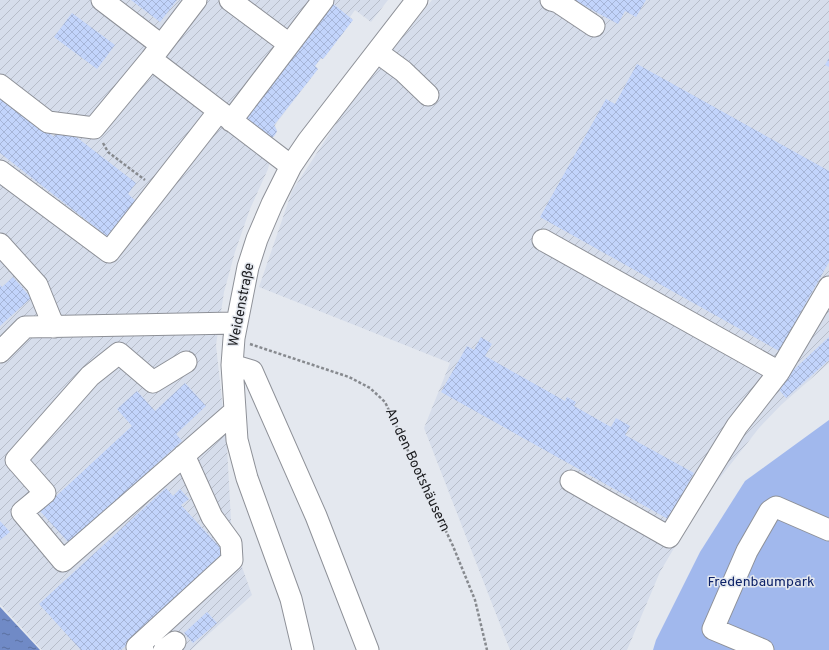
<svg xmlns="http://www.w3.org/2000/svg" width="829" height="650" font-family="Overpass,sans-serif">
	<style>
		.industrial { fill: url(#industrial-furrows) }
		.green { fill: #a1b8ed }
		.water { fill: url(#water-ripples) }
		.building { fill: url(#building-cross-hatch) }
		.lines { fill: none; stroke-linecap: round; stroke-linejoin: round }
		.minor-casing { stroke: #8e9198; stroke-width: 23 }
		.path { stroke: #878a8f; stroke-width: 2.5; stroke-dasharray: 3 2; stroke-linecap: butt }
		.minor { stroke: #fff; stroke-width: 21 }
		.labels { text-anchor: middle; dominant-baseline: central; stroke-width: 3; stroke-linejoin: round; paint-order: stroke }
		.street-label { font-size: 14px; fill: #1a1b1e; stroke: #e4e8ef }
		.park-label { font-size: 14px; fill: #0d2268; stroke: #e4e8ef }
	</style>
	<defs>
		<pattern id="industrial-furrows" width="10" height="10" patternUnits="userSpaceOnUse"><rect width="10" height="10" fill="#d6ddeb"/><path d="M-1 1l2-2M0 10L10 0M9 11l2-2" fill="none" stroke="#b7bdc9"/></pattern>
		<pattern id="water-ripples" width="26" height="14" patternUnits="userSpaceOnUse"><rect width="26" height="14" fill="#708ac6"/><path d="M2 4q2-2 4 0t4 0M15 11q2-2 4 0t4 0" fill="none" stroke="#5b70a0"/></pattern>
		<pattern id="building-cross-hatch" width="8" height="8" patternUnits="userSpaceOnUse"><rect width="8" height="8" fill="#c2d4fb"/><path d="M0 0l8 8M0 8l8-8" fill="none" stroke="#a6b5d7"/></pattern>
	</defs>
	<rect width="100%" height="100%" fill="#e4e8ef"/>
	<path class="industrial" d="M0 0H388L371 22 355 10 350 17 353 20 323 59 321 58 315 66 318 69 275 125 277 131 273 137 269 138V165L268 169 250 209 235 252 224 292 216 345 227 447 232 539 252 595 191 650H42L0 604Z
		M432 0H829V363L781 405 759 428 701 502 660 572 627 650H510L424 428 450 363 259 287 292 191 347 107Z"/>
	<path class="green" d="M829 420V650H653L656 640 700 552 745 481Z"/>
	<path class="water" d="M0 607 40 650H0Z"/>
	<path class="building" d="M131 0H177L160 22Z
		M574 0H646L636 17 625 11 618 24Z
		M331 2 353 20 323 59 321 58 315 66 318 69 274 125 277 131 275 135 273 137 269 138 238 121Z
		M72 13 115 45 97 69 54 37Z
		M829 58V67L825 65Z
		M637 64 829 171V262L779 351 540 217 606 99 615 104Z
		M0 96 54 137 62 126 136 183 128 194 136 201 108 237 0 153Z
		M13 277 31 298 0 326V285L2 287Z
		M481 337 492 344 485 356 565 401 567 397 576 402 574 406 611 427 616 418 630 426 625 435 694 473 668 519 441 392 467 346 474 350Z
		M829 337V360L786 398 776 386Z
		M185 383 206 406 176 434 182 441 69 543 40 511 132 426 117 409 137 391 155 411Z
		M166 488 173 496 180 489 189 499 181 505 226 554 121 650H81L39 604Z
		M0 521 10 532 0 540Z
		M207 612 217 623 193 643 184 633Z"/>
	<g class="lines">
		<defs>
			<path id="minor" d="M102 0 161 45
				M230 0 289 44
				M551 0 558 2 594 26
				M377 52 403 71 428 95
				M151 59 196 0
				M0 85 48 122 94 128 151 59 291 166
				M231 121 323 0
				M0 171 109 252 219 111
				M543 240 779 372 829 287
				M0 244 37 285 54 327
				M0 352 25 327 236 323
				M186 362 153 382 119 353 90 376 16 460 45 493 22 512 63 561 235 411
				M232 365 252 371 316 516 368 650
				M571 481 669 537 737 426 779 372
				M143 650 137 647 232 560 231 543 212 517 184 455
				M164 650 175 642
				M303 650 291 599 247 478 237 440 232 365 234 338 248 267 257 239 272 204 291 166 308 141 417 0
				M763 650 713 629 747 551 770 511 776 507 829 530"/>
		</defs>
		<use href="#minor" class="minor-casing"/>
		<path class="path" d="M103 143 108 152 145 180
			M250 344 349 377 370 388 385 402 453 546 475 600 487 650"/>
		<use href="#minor" class="minor"/>
	</g>
	<g class="labels">
		<g class="street-label">
			<text transform="translate(242 305) rotate(-79)">Weidenstraße</text>
			<text transform="translate(417 470) rotate(65)">An den Bootshäusern</text>
		</g>
		<g class="park-label">
			<text x="761" y="582">Fredenbaumpark</text>
		</g>
	</g>
</svg>
